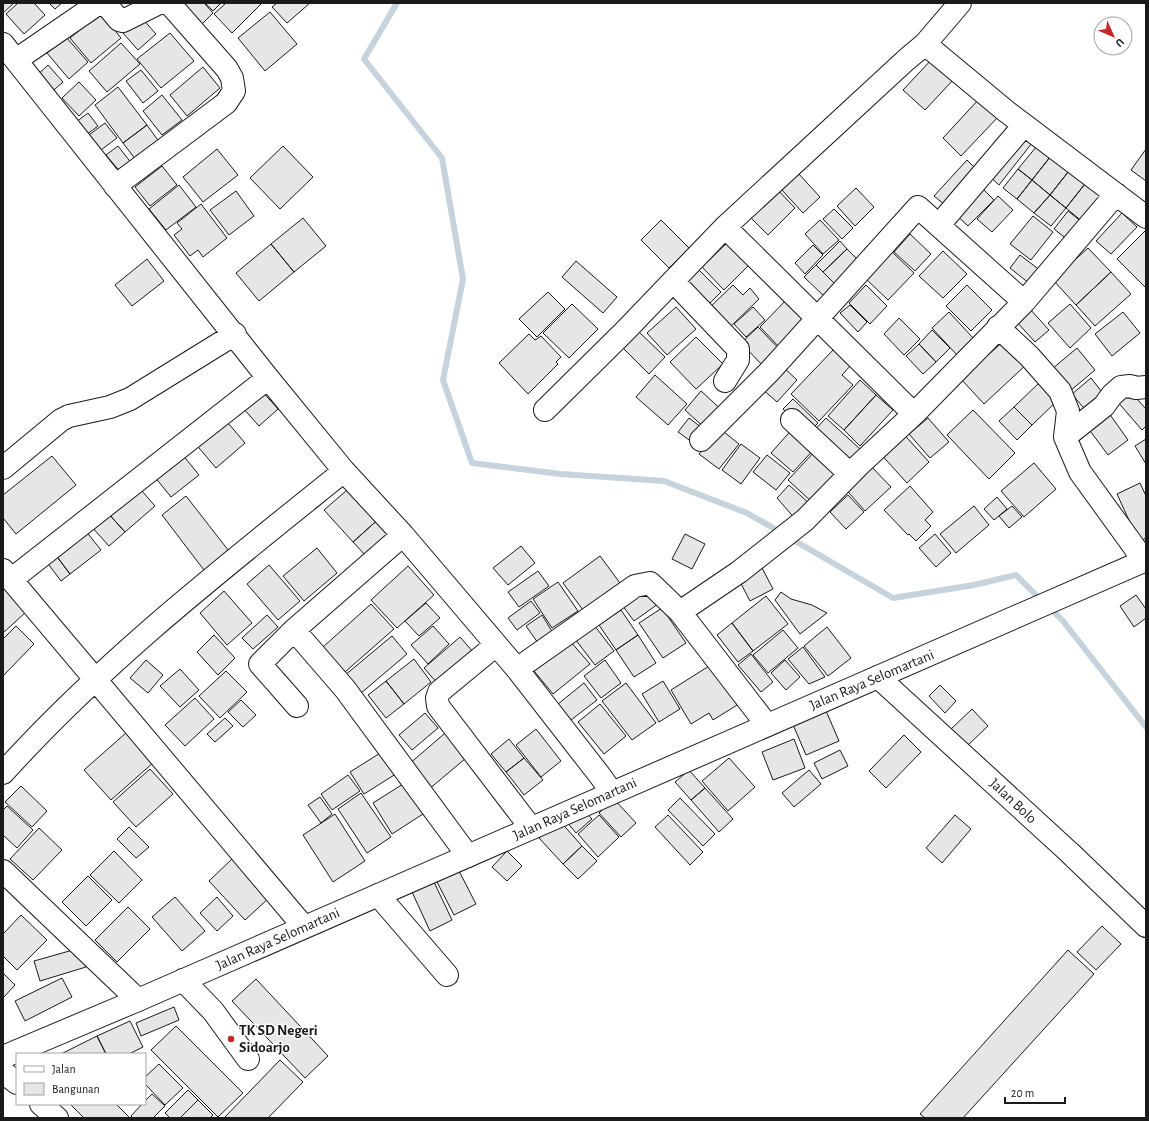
<svg xmlns="http://www.w3.org/2000/svg" width="1149" height="1121" font-family="'Alegreya Sans',sans-serif">
	<style>
		.lines { fill: none; stroke-linecap: round; stroke-linejoin: round }
		.stream { stroke: #c6d2dc; stroke-width: 6 }
		.building { fill: #e6e6e6; stroke: #1a1a1a }
		.minor-casing { stroke: #1a1a1a; stroke-width: 24 }
		.major-casing { stroke: #1a1a1a; stroke-width: 24 }
		.minor { stroke: #fff; stroke-width: 22 }
		.major { stroke: #fff; stroke-width: 22 }
		.poi-dot { fill: #c62828; stroke: #fff; stroke-width: 1.5 }
		.labels { text-anchor: middle; dominant-baseline: central; stroke-width: 3; stroke-linejoin: round; paint-order: stroke }
		.street-label { font-size: 15px; fill: #1a1a1a; stroke: #fff }
		.poi-label { font-size: 15px; font-weight: bold; fill: #1a1a1a; stroke: #fff; text-anchor: start }
	</style>
	<rect width="100%" height="100%" fill="#fff"/>
	<g class="lines">
		<path class="stream" d="M397 3 364 59 442 158 463 279 443 380 472 463 561 474 664 481 747 513 782 533
			M790 538 893 598 974 585 1016 575 1042 601
			M1049 607 1063 621 1146 727"/>
	</g>
	<path class="building" d="M3 3H14L3 13Z
		M18 3H34L45 15 24 34 6 14Z
		M49 3H62L55 9Z
		M181 3H204L213 13 201 25Z
		M205 3H221L213 11Z
		M226 3H262L232 33 214 14Z
		M277 3H310L287 23 272 7Z
		M270 12 297 44 265 71 238 38Z
		M101 13 121 38 91 63 70 38Z
		M140 16 156 34 138 50 122 32Z
		M170 33 194 61 161 88 137 59Z
		M66 37 88 62 69 79 47 53Z
		M121 43 140 64 107 92 89 71Z
		M932 59 954 79 925 110 903 90Z
		M48 65 63 82 47 96 32 80Z
		M203 67 220 88 187 116 170 95Z
		M141 70 158 91 143 103 126 81Z
		M79 82 96 100 79 116 62 98Z
		M118 87 147 125 123 143 95 105Z
		M162 95 182 120 162 135 143 111Z
		M979 99 998 117 961 156 943 138Z
		M88 113 98 126 86 135 76 122Z
		M105 123 117 138 101 150 89 135Z
		M147 125 160 143 136 160 123 143Z
		M1021 133 1032 143 999 185 987 174Z
		M1041 141 1054 152 1032 180 1018 169Z
		M118 146 132 164 121 173 106 155Z
		M283 146 313 177 280 209 250 178Z
		M217 149 238 175 203 202 183 177Z
		M1146 149V181L1131 170Z
		M1054 152 1072 167 1050 195 1032 180Z
		M967 160 981 174 945 205 934 196Z
		M162 166 177 185 150 206 135 187Z
		M1072 167 1088 180 1066 208 1050 195Z
		M1018 169 1032 180 1017 199 1003 188Z
		M798 173 820 197 803 213 781 189Z
		M1032 180 1050 195 1034 213 1017 199Z
		M1088 180 1107 194 1084 223 1066 208Z
		M179 185 196 207 166 230 149 209Z
		M774 186 795 208 768 235 746 213Z
		M980 186 994 200 968 226 954 213Z
		M856 188 874 207 855 226 837 206Z
		M236 191 254 216 229 235 210 210Z
		M1050 195 1066 208 1051 226 1034 213Z
		M998 196 1013 210 992 232 977 219Z
		M201 204 227 238 203 257 198 250 190 256 174 235 182 229 177 223Z
		M834 209 853 228 842 239 823 219Z
		M1068 211 1082 222 1068 240 1054 229Z
		M1122 213 1137 227 1111 254 1096 241Z
		M1033 216 1053 232 1031 260 1010 244Z
		M303 218 326 246 294 272 271 244Z
		M661 220 689 248 669 268 641 240Z
		M820 220 839 240 823 254 805 234Z
		M1146 230V288L1117 259Z
		M910 234 931 254 915 271 894 252Z
		M729 241 751 263 724 290 702 267Z
		M840 241 847 249 823 272 816 265Z
		M271 244 294 272 259 301 236 273Z
		M813 245 823 255 805 274 795 263Z
		M1088 248 1111 272 1076 305 1053 280Z
		M847 249 862 264 838 287 823 272Z
		M890 250 914 273 888 300 864 277Z
		M943 251 967 274 943 298 919 276Z
		M1020 255 1041 271 1030 284 1010 268Z
		M147 259 164 281 132 306 115 285Z
		M576 261 617 297 603 313 562 277Z
		M816 265 838 287 826 298 804 277Z
		M696 267 721 292 704 309 679 283Z
		M1111 272 1131 294 1095 326 1076 305Z
		M733 285 743 295 750 288 759 299 726 331 706 311Z
		M866 285 887 306 870 324 849 303Z
		M967 285 992 310 971 331 946 306Z
		M548 292 565 309 537 337 519 319Z
		M788 298 810 320 781 349 760 327Z
		M572 304 598 329 569 358 543 333Z
		M1070 304 1091 328 1070 348 1048 323Z
		M850 305 867 322 858 332 840 313Z
		M676 307 696 329 667 355 647 333Z
		M753 307 765 320 746 337 734 324Z
		M1029 308 1049 330 1035 342 1015 320Z
		M949 312 974 339 957 355 932 328Z
		M1123 312 1140 333 1112 356 1095 334Z
		M899 318 920 339 904 355 884 334Z
		M758 327 783 353 766 369 741 343Z
		M637 330 665 357 649 374 621 346Z
		M932 330 950 348 936 362 919 344Z
		M529 334 535 340 541 336 561 357 556 362 558 364 528 394 499 363Z
		M696 337 723 364 696 389 670 362Z
		M1006 339 1028 363 984 404 961 379Z
		M919 344 936 362 923 374 906 356Z
		M1077 348 1095 370 1070 391 1052 369Z
		M834 349 851 365 842 375 853 385 819 421 791 394Z
		M781 365 797 380 777 402 761 388Z
		M655 375 687 404 668 425 636 397Z
		M1091 378 1105 396 1087 412 1072 394Z
		M860 380 876 395 844 430 828 416Z
		M1041 381 1059 399 1032 425 1014 407Z
		M1128 389 1146 409V426L1142 430 1116 400Z
		M261 390 278 409 259 426 242 407Z
		M701 391 724 412 708 431 685 410Z
		M876 395 893 410 860 446 844 430Z
		M793 399 818 423 808 433 783 409Z
		M1014 407 1032 425 1017 440 999 421Z
		M1106 409 1128 440 1108 455 1085 424Z
		M973 410 1015 453 989 479 947 435Z
		M223 417 245 443 216 468 194 442Z
		M689 418 706 431 696 445 678 432Z
		M826 418 860 449 844 466 810 435Z
		M928 418 949 442 930 458 909 434Z
		M795 426 817 446 793 472 771 453Z
		M719 428 739 444 719 469 699 454Z
		M899 429 929 462 907 483 877 450Z
		M1146 439V464L1135 446Z
		M741 444 760 458 741 484 722 470Z
		M816 450 841 473 813 503 788 480Z
		M182 454 199 475 171 497 154 476Z
		M767 455 790 473 776 490 753 472Z
		M52 456 76 485 16 534 3 518V495Z
		M867 462 891 487 865 511 842 485Z
		M1034 463 1056 489 1024 517 1001 491Z
		M1140 483 1146 496V538L1139 542 1117 494Z
		M136 484 155 506 125 532 106 511Z
		M354 484 382 516 353 542 324 510Z
		M789 485 812 506 797 521 777 498Z
		M910 486 933 512 925 520 931 526 916 541 909 534 908 535 884 510Z
		M848 495 864 512 846 529 830 512Z
		M186 496 232 555 207 574 162 515Z
		M997 497 1007 509 994 520 984 509Z
		M974 506 989 525 956 553 940 534Z
		M1012 506 1022 517 1009 528 999 516Z
		M106 511 125 532 109 546 90 525Z
		M382 516 395 529 366 556 353 542Z
		M85 530 101 550 70 574 55 554Z
		M685 534 705 544 692 569 672 559Z
		M935 534 951 553 936 567 919 548Z
		M521 546 535 563 508 585 493 568Z
		M317 548 337 573 304 601 283 576Z
		M55 554 70 574 61 581 46 561Z
		M600 556 620 583 583 610 563 583Z
		M760 564 773 589 750 601 737 576Z
		M269 565 300 601 278 620 247 584Z
		M408 566 434 595 397 628 371 600Z
		M538 571 549 586 519 607 508 592Z
		M558 582 578 611 552 628 533 599Z
		M3 587 26 612 3 633Z
		M647 588 658 604 634 621 622 605Z
		M224 591 252 623 227 645 200 613Z
		M781 592 791 599 812 605 827 613 800 634 775 600Z
		M1136 595 1146 609V618L1134 627 1120 606Z
		M766 596 788 624 753 651 732 623Z
		M531 601 540 613 517 630 508 618Z
		M426 603 440 618 419 636 405 621Z
		M371 604 394 629 345 672 323 647Z
		M662 608 686 643 663 658 639 623Z
		M621 610 638 635 616 650 599 625Z
		M267 615 278 627 253 649 242 638Z
		M542 615 553 633 538 643 526 626Z
		M732 623 753 651 738 662 717 635Z
		M594 625 614 651 595 665 575 639Z
		M16 626 34 644 3 676V639Z
		M433 626 449 644 428 664 411 645Z
		M827 627 851 658 828 676 804 646Z
		M783 630 798 648 768 673 753 655Z
		M214 635 235 658 218 675 197 652Z
		M638 635 656 663 634 677 616 650Z
		M392 636 407 654 360 694 344 676Z
		M460 637 474 653 438 684 424 668Z
		M570 641 590 664 553 694 534 671Z
		M803 647 825 677 809 684 788 659Z
		M751 654 773 682 761 692 738 665Z
		M414 659 431 682 404 704 386 681Z
		M146 660 163 675 148 693 130 678Z
		M605 660 621 683 601 698 584 676Z
		M785 660 800 677 786 690 771 673Z
		M717 661 742 702 713 720 709 713 691 724 671 690Z
		M180 669 199 690 180 707 160 686Z
		M226 671 247 692 220 718 199 696Z
		M386 681 404 704 386 718 368 695Z
		M663 681 680 709 659 722 642 694Z
		M584 683 597 700 571 720 558 704Z
		M626 683 656 723 632 740 602 701Z
		M940 685 956 701 945 713 929 696Z
		M195 698 214 719 185 746 165 725Z
		M241 700 256 715 243 727 228 712Z
		M600 704 626 736 604 754 578 722Z
		M824 706 839 741 806 755 791 720Z
		M972 709 988 726 967 746 951 729Z
		M425 713 438 728 412 750 399 735Z
		M225 718 233 726 215 742 207 734Z
		M451 728 472 753 428 790 408 765Z
		M536 729 561 761 541 777 516 745Z
		M127 732 154 762 111 800 84 770Z
		M904 735 921 752 886 788 869 771Z
		M509 739 524 758 506 772 491 754Z
		M794 739 805 768 773 780 762 752Z
		M385 750 399 772 364 794 350 772Z
		M840 750 848 766 822 779 814 763Z
		M524 758 543 780 524 795 506 772Z
		M729 758 755 787 728 811 702 781Z
		M150 769 173 794 136 827 113 802Z
		M689 770 705 788 691 800 675 782Z
		M809 770 821 784 794 807 782 793Z
		M348 775 360 791 332 810 321 794Z
		M403 784 423 814 392 834 373 803Z
		M21 786 47 811 32 827 5 802Z
		M705 788 733 819 719 832 691 800Z
		M361 793 391 837 367 853 338 809Z
		M320 797 332 814 321 823 308 805Z
		M680 798 715 834 703 846 668 810Z
		M614 799 636 823 621 837 599 813Z
		M7 806 33 830 17 848 3 835V810Z
		M582 808 592 819 576 833 566 821Z
		M335 814 365 861 333 882 303 835Z
		M599 815 619 837 598 857 578 834Z
		M668 815 703 852 690 865 655 827Z
		M955 815 971 829 942 863 926 848Z
		M559 820 582 846 563 864 539 838Z
		M129 827 149 847 136 858 117 839Z
		M39 828 62 850 33 880 10 859Z
		M582 846 597 861 578 879 563 864Z
		M114 851 142 880 119 903 90 875Z
		M507 851 522 866 507 881 492 867Z
		M234 857 270 897 245 920 209 881Z
		M458 869 476 904 454 915 436 880Z
		M88 876 112 900 86 926 62 902Z
		M434 882 452 920 430 931 412 892Z
		M175 897 205 931 182 951 152 917Z
		M217 897 233 916 217 931 200 913Z
		M128 907 150 929 117 962 95 940Z
		M21 915 47 940 17 970 3 956V934Z
		M1102 926 1121 944 1096 970 1077 952Z
		M80 948 86 967 40 981 34 961Z
		M1068 950 1094 974 963 1118H925L920 1114Z
		M3 973 15 985 3 998Z
		M62 978 72 997 25 1021 15 1001Z
		M256 979 328 1056 305 1078 232 1001Z
		M174 1007 179 1020 141 1036 136 1023Z
		M130 1021 143 1047 129 1054H106L97 1036Z
		M176 1026 243 1093 218 1117 151 1050Z
		M97 1036 106 1054H61Z
		M280 1060 303 1082 268 1118H224Z
		M159 1064 183 1088 165 1105 145 1084V1077Z
		M188 1090 198 1100 180 1118H170L165 1113Z
		M152 1094 165 1106 153 1118H133L131 1116 142 1104H145V1101Z
		M198 1100 213 1115 210 1118H180Z
		M70 1104H116L130 1118H84Z"/>
	<g class="lines">
		<defs>
			<path id="minor" d="M105 3 119 20 123 21 159 3
				M960 3 925 44 1007 112 1146 217
				M3 44 268 378 344 471 403 535 517 669 601 777 612 793
				M16 60 99 3
				M115 186 226 103 234 91 232 78 227 69 169 3
				M939 225 1024 125
				M725 227 914 414
				M673 281 738 349V360L725 381
				M998 327 1029 356 1060 391 1068 411 1065 437 1080 472 1135 548 1142 561
				M545 410 625 331 725 227 906 60 925 44
				M792 420 850 474
				M1065 437 1104 406 1112 395 1121 387 1130 386 1136 388 1146 387
				M701 440 770 371 918 207 1024 302
				M3 468 61 420 69 416 110 407 130 399 235 334
				M3 570 304 927
				M12 579 268 378
				M680 612 767 725
				M294 630 345 689 468 856
				M496 645 439 692 437 698 438 706 531 828
				M517 669 635 586 650 583 680 612 739 572 805 520 859 465 914 414 1024 302 1116 194
				M878 677 1070 853 1146 926
				M297 706 260 664 294 630 403 535
				M3 773C105 660 226 566 344 471
				M3 871 138 1000
				M378 895 447 975
				M183 980 213 1011 248 1059
				M3 1072 17 1083
				M41 1104 57 1118"/>
			<path id="major" d="M3 1057 138 1000 1146 560"/>
		</defs>
		<use href="#minor" class="minor-casing"/>
		<use href="#major" class="major-casing"/>
		<use href="#minor" class="minor"/>
		<use href="#major" class="major"/>
	</g>
	<circle class="poi-dot" cx="231" cy="1039" r="4"/>
	<g class="labels">
		<g class="street-label">
			<text transform="translate(872 680) rotate(-23)">Jalan Raya Selomartani</text>
			<text transform="translate(1013 801) rotate(43)">Jalan Bolo</text>
			<text transform="translate(575 809) rotate(-24)">Jalan Raya Selomartani</text>
			<text transform="translate(278 939) rotate(-24)">Jalan Raya Selomartani</text>
		</g>
		<g class="poi-label">
			<text x="239" y="1030">TK SD Negeri<tspan x="239" dy="17">Sidoarjo</tspan></text>
		</g>
	</g>
	<rect width="1149" height="1121" fill="none" stroke="#1a1a1a" stroke-width="8"/>
	<rect x="16" y="1053" width="130" height="52" fill="#ffffff" stroke="#a3a3a3"/>
	<rect x="24" y="1066" width="20" height="6" fill="#ffffff" stroke="#a3a3a3"/>
	<text x="52" y="1073" font-size="12" fill="#1a1a1a">Jalan</text>
	<rect x="24" y="1083" width="20" height="12" fill="#e6e6e6" stroke="#a3a3a3"/>
	<text x="52" y="1093" font-size="12" fill="#1a1a1a">Bangunan</text>
	<g transform="translate(1113 36) rotate(135)"><circle r="19" fill="#ffffff" stroke="#a3a3a3"/>
	<path d="M0-3L7 15L0 10L-7 15Z" fill="#c62828"/>
	<text y="-6" font-size="11" font-weight="bold" text-anchor="middle" fill="#1a1a1a">U</text>
	</g>
	<path d="M1005 1097v6h60v-6" fill="none" stroke="#1a1a1a" stroke-width="2"/>
	<text x="1011" y="1097" font-size="12" fill="#1a1a1a" stroke="#ffffff" stroke-width="3" paint-order="stroke">20 m</text>
</svg>
